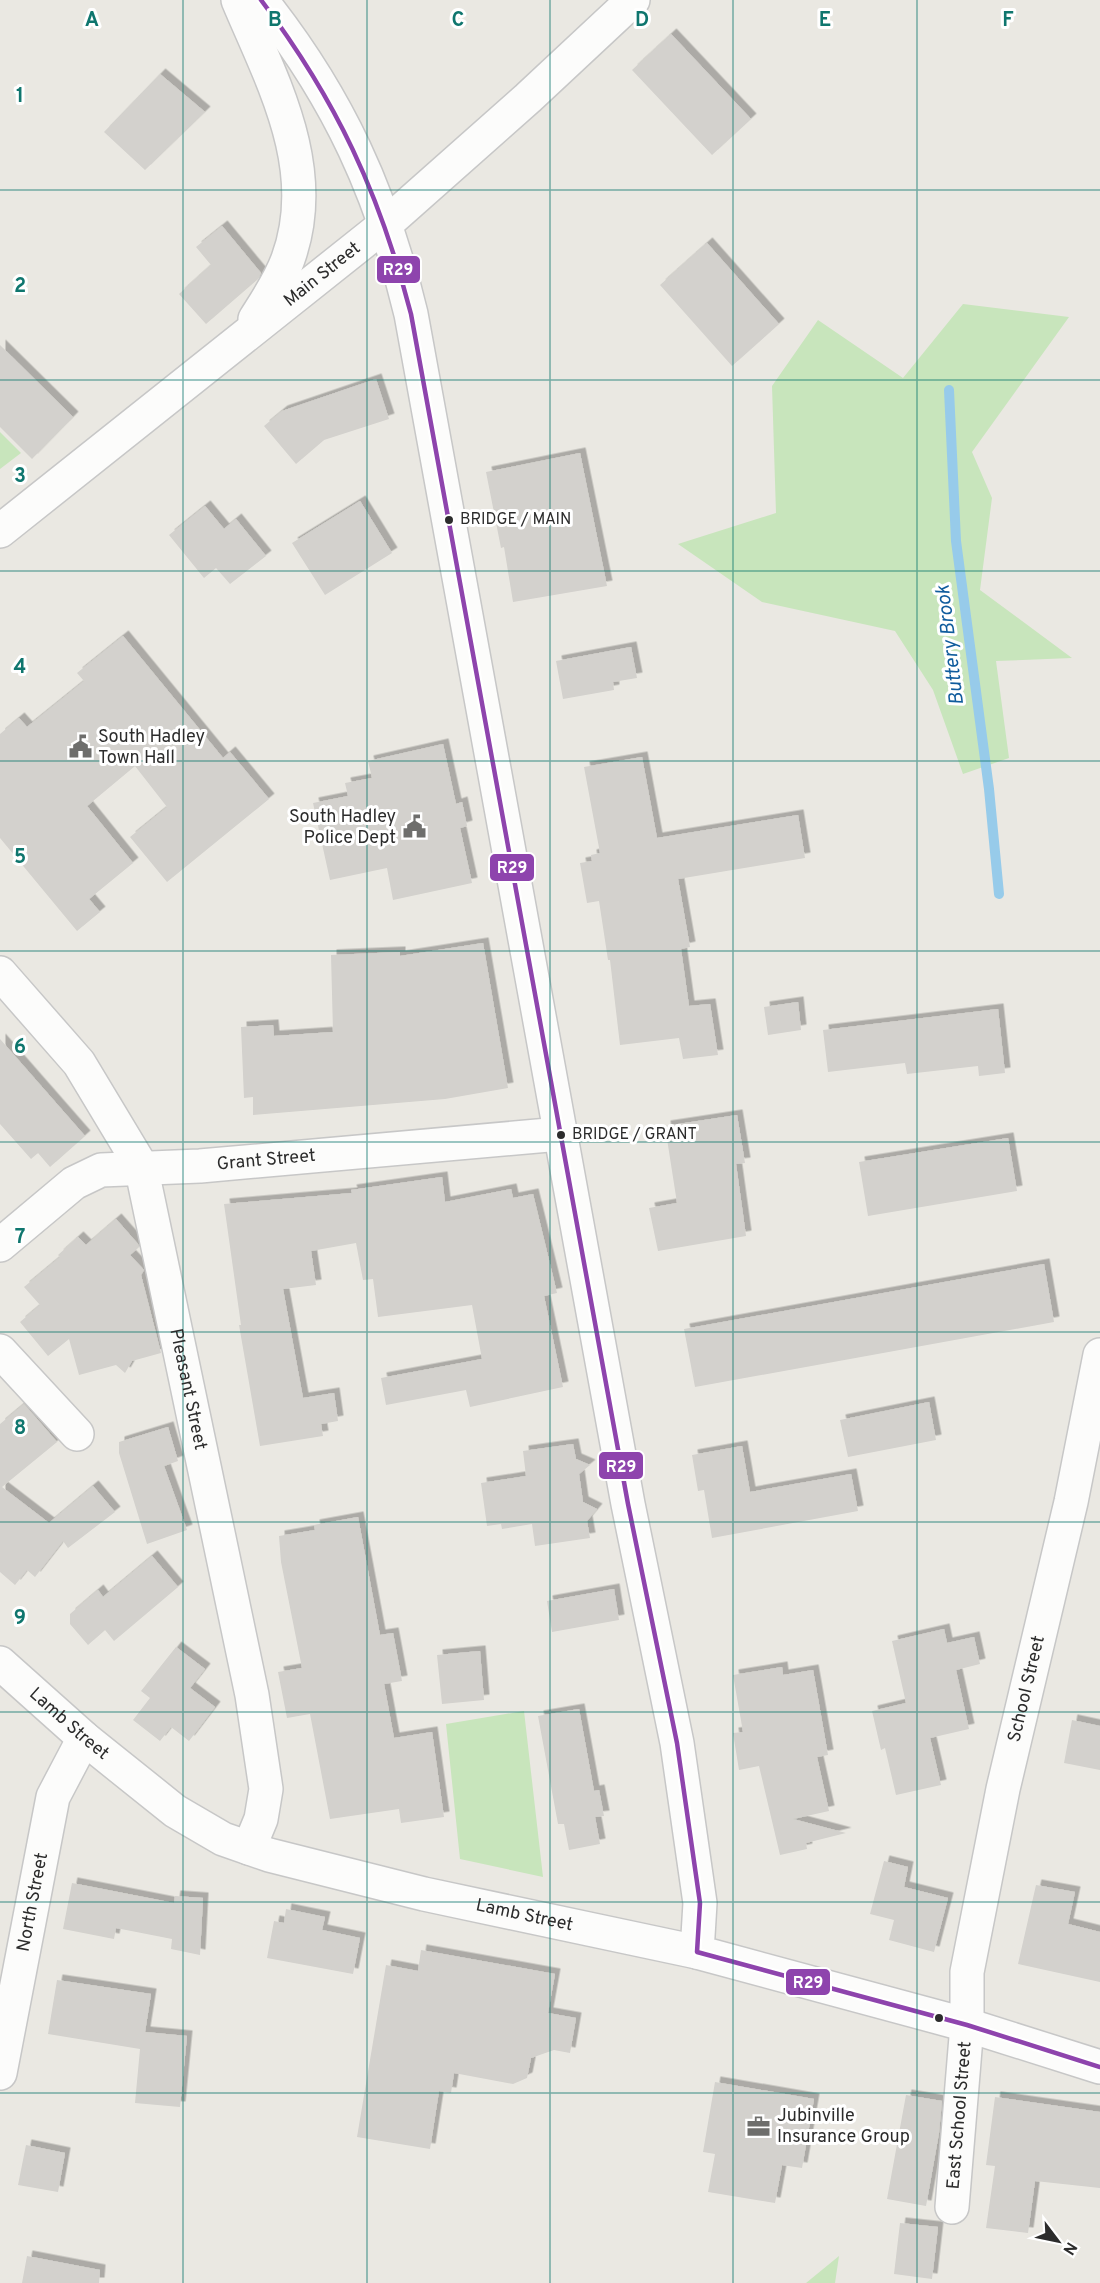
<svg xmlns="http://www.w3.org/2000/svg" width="1100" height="2283" font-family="Overpass,sans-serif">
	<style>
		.green { fill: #c8e5bc }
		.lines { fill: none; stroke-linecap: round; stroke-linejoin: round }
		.stream { stroke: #97cbea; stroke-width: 10 }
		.building { fill: #d3d1cd; filter: url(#shadow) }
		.minor-casing { stroke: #c7c7c7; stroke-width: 36 }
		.tertiary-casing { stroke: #c7c7c7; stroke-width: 36 }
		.secondary-casing { stroke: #c7c7c7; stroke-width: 36 }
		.minor { stroke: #fcfcfb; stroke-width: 33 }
		.tertiary { stroke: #fcfcfb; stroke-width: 33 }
		.secondary { stroke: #fcfcfb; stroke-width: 33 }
		.bus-1-casing { stroke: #fff; stroke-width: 9 }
		.bus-1 { stroke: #8e44ad; stroke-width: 4.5 }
		.grid { fill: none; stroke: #0f766e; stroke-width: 1.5; stroke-opacity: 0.55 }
		.bus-dot { fill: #2c2c2c; stroke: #fff; stroke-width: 2 }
		.labels { text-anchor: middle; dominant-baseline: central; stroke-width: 6; stroke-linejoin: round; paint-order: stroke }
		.bus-label { font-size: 16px; fill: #2c2c2c; stroke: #fff; text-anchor: start }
		.street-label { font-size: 18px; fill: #2c2c2c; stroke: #fff }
		.poi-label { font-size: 18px; fill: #2c2c2c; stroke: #fff; text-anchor: start }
		.water-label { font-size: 20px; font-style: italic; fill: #105c9d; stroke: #fff }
		.grid-label { font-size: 20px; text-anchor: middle; font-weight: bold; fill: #0f766e; stroke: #fff; stroke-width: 6; stroke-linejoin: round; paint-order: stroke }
		.line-badge { stroke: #fff; stroke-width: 2 }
		.badge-label { font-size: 16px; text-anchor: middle; font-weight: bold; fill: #fff }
	</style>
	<defs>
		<filter id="shadow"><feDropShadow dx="5.5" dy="-5.5" stdDeviation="0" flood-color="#0004"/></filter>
	</defs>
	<rect width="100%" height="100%" fill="#eae8e2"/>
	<path class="green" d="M963 304 1069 317 972 452 992 498 980 590 1072 658 996 661 1009 758 963 774 933 690 895 631 762 602 678 544 776 513 772 386 818 320 903 378Z
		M0 432 21 453 0 469Z
		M524 1711 543 1877 460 1859 446 1724Z
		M839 2256 835 2283H806Z"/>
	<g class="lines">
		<path class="stream" d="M949 390 956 541 989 789 999 894"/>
	</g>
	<path class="building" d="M671 34 751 119 712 155 632 70Z
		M160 74 205 112 145 170 104 132Z
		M222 226 261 273 258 279 206 324 179 294 211 265 196 247Z
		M707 243 779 324 732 366 660 285Z
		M0 345 73 417 32 459 0 427Z
		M376 379 389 419 324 440 296 464 264 426 282 411Z
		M580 453 607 586 513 602 504 547 501 548 486 472Z
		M360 501 392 553 325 595 292 543Z
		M205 506 224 529 236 519 266 556 230 584 216 568 204 578 169 535Z
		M123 636 223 758 230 752 269 799 167 882 130 837 167 807 135 766 87 806 133 863 89 899 100 912 77 931 0 838V734L19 718 27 727 84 681 77 673Z
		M631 647 637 678 613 682 614 690 563 699 556 661Z
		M443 744 456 804 462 802 467 826 460 828 472 883 393 900 387 868 330 880 313 803 348 796 345 783 372 778 368 761Z
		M642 757 657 838 798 815 805 858 678 879 690 947 681 949 689 1006 710 1004 718 1055 683 1059 679 1038 620 1045 610 960H608L599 901 587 903 580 863 592 861 591 855 600 853 584 767Z
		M483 943 508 1088 445 1099 253 1115V1097L244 1098 241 1027 273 1025 274 1036 333 1032 331 955 400 952V956Z
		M798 1002 801 1030 768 1035 764 1007Z
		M998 1009 1005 1073 979 1076 978 1066 907 1074 905 1063 828 1072 823 1030Z
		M0 1039 85 1136 50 1167 38 1153 31 1159 0 1124Z
		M737 1115 745 1163 736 1164 746 1236 658 1251 649 1208 677 1203 665 1126Z
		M1008 1138 1017 1191 868 1216 859 1162Z
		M442 1177 445 1202 511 1189 513 1198 533 1194 557 1293 544 1296 563 1387 470 1407 466 1390 386 1405 381 1378 482 1359 472 1305 378 1317 373 1279 363 1280 356 1243 311 1251 316 1285 283 1289 303 1398 334 1393 338 1421 321 1424 323 1436 260 1446 239 1325H241L224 1204 352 1193 351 1190Z
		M116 1219 138 1244 139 1247 130 1255 144 1270 141 1275 161 1353 132 1361 125 1373 116 1365 79 1375 69 1339 48 1356 20 1322 40 1305 24 1287 60 1257 58 1255 78 1237 86 1245Z
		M1044 1264 1054 1322 695 1387 684 1329Z
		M929 1402 936 1440 848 1457 840 1420Z
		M24 1404 57 1442 2 1487 49 1523 93 1486 115 1512 68 1548 63 1541 35 1577 27 1570 15 1585 0 1572V1424Z
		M168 1427 178 1461 164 1466 187 1530 147 1544 119 1453V1442Z
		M573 1444 576 1459 590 1465 579 1474 583 1502 597 1509 587 1521 590 1538 535 1546 532 1524 502 1529 501 1524 487 1526 481 1483 526 1476 523 1451Z
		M742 1446 750 1492 851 1474 858 1511 712 1538 704 1490 698 1491 692 1455Z
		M358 1517 380 1635 393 1633 402 1681 384 1684 394 1738 432 1732 444 1817 401 1823 399 1809 330 1819 310 1714 287 1718 278 1672 302 1668 281 1562 279 1536 315 1530 314 1525Z
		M152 1556 178 1587 114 1641 105 1630 88 1645 70 1624V1614L98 1590 103 1597Z
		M614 1589 619 1620 552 1632 547 1601Z
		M944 1629 947 1643 974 1637 980 1664 956 1670 969 1729 930 1738 941 1785 896 1795 885 1748 881 1750 872 1711 906 1703 892 1641Z
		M176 1647 205 1669 190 1688 215 1707 189 1741 171 1727 160 1741 133 1720 150 1698 141 1691Z
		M480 1651 484 1700 442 1704 437 1655Z
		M782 1667 783 1675 813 1670 828 1755 817 1757 829 1811 793 1819 846 1833 806 1843 807 1849 780 1855 759 1766 739 1770 733 1733 743 1732 733 1675Z
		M579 1709 594 1791 599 1790 604 1816 595 1817 600 1844 569 1850 564 1824H558L538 1716Z
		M1072 1720 1100 1726V1770L1064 1763Z
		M884 1861 908 1867 904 1887 948 1898 934 1952 889 1940 894 1920 870 1914Z
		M72 1883 174 1903 175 1896 203 1898 200 1955 171 1949 172 1939 116 1928 114 1939 63 1929Z
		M1036 1885 1075 1892 1068 1924 1100 1932V1982L1018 1964Z
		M286 1909 325 1917 322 1930 360 1938 353 1974 267 1958 274 1921 284 1923Z
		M421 1950 555 1974 548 2013 576 2018 570 2053 554 2050 531 2058 527 2078 513 2084 454 2073 451 2093 439 2091 430 2149 357 2137 386 1965 418 1971Z
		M57 1980 151 1994 145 2032 187 2036 180 2107 135 2103 140 2049 48 2034Z
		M715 2082 814 2099 802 2168 782 2165 775 2203 708 2192 715 2154 703 2152Z
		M906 2095 942 2101 939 2133 926 2206 887 2199Z
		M995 2097 1100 2112V2188L1035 2181 1028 2233 986 2228 995 2166 986 2165Z
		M26 2145 65 2153 58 2192 18 2185Z
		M900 2223 938 2227 932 2279 894 2274Z
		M27 2256 100 2270 99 2283H22Z"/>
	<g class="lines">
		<defs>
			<g id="minor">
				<path id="s1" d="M0 973 79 1063 141 1166 252 1695 266 1789 261 1819 249 1848"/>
				<path id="s2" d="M0 1245 74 1183 101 1170 200 1166 560 1134"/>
				<path d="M0 1351 77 1434"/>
				<path id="s3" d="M0 2073 53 1797 84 1738"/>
				<path id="s4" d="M952 2207 967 2025V1972L1003 1789 1071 1502 1100 1355"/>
			</g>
			<g id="tertiary">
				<path id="s5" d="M0 1663 84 1738 175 1811 223 1839 269 1855 424 1894 697 1952"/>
			</g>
			<g id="secondary">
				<path d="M238 0C272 81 321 168 288 259 280 281 267 300 255 319"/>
				<path d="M261 0C339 98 382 194 411 314L628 1504 677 1743 700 1903 697 1952 967 2025 1100 2067"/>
				<path id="s6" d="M0 531 387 223 528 98 633 0"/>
			</g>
		</defs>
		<use href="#minor" class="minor-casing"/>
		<use href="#tertiary" class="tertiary-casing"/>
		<use href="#secondary" class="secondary-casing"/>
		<use href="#minor" class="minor"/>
		<use href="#tertiary" class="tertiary"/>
		<use href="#secondary" class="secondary"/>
		<defs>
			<path id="bus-1" d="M261 0C337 101 379 192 411 314L628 1504 677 1743 700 1903 697 1952 967 2025 1100 2067"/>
		</defs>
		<use href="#bus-1" class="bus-1-casing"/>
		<use href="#bus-1" class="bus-1"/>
	</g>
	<path class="grid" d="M183 0V2283M367 0V2283M550 0V2283M733 0V2283M917 0V2283M0 190H1100M0 380H1100M0 571H1100M0 761H1100M0 951H1100M0 1142H1100M0 1332H1100M0 1522H1100M0 1712H1100M0 1902H1100M0 2093H1100"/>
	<defs>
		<symbol id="civic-bare" viewBox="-9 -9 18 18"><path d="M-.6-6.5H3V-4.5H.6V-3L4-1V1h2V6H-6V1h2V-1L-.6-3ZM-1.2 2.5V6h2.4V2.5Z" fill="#6e6e6c" stroke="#fff" stroke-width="2.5" paint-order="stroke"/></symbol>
		<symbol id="office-bare" viewBox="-9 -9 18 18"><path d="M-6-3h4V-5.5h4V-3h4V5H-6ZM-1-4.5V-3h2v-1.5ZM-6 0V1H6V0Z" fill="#6e6e6c" stroke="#fff" stroke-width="2.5" paint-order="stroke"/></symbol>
	</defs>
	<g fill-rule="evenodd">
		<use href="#civic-bare" x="64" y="730" width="33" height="33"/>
		<use href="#civic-bare" x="398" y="810" width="33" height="33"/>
		<use href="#office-bare" x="742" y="2110" width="33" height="33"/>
	</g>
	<g class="bus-dot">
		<circle cx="449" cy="520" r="5"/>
		<circle cx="561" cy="1135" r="5"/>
		<circle cx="939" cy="2018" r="5"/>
	</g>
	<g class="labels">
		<g class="bus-label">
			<text x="460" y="520">BRIDGE / MAIN</text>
			<text x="572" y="1135">BRIDGE / GRANT</text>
		</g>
		<g class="street-label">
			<text stroke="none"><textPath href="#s6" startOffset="412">Main Street</textPath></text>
			<text stroke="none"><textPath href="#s2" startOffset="292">Grant Street</textPath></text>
			<text stroke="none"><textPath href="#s1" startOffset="468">Pleasant Street</textPath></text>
			<text stroke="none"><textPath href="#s4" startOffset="525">School Street</textPath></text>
			<text stroke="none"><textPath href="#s5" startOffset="92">Lamb Street</textPath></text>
			<text stroke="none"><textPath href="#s3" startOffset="174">North Street</textPath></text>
			<text stroke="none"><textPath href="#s5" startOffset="596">Lamb Street</textPath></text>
			<text stroke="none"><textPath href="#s4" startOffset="92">East School Street</textPath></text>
		</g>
		<g class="poi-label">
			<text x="98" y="737">South Hadley<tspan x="98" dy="21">Town Hall</tspan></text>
			<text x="396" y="817" text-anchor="end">South Hadley<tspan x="396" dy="21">Police Dept</tspan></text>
			<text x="777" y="2116">Jubinville<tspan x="777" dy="21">Insurance Group</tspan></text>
		</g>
		<g class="water-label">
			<text transform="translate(951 645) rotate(-97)">Buttery Brook</text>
		</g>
	</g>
	<g class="grid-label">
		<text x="92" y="26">A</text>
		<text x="275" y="26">B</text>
		<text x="458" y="26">C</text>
		<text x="642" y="26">D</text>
		<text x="825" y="26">E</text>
		<text x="1008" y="26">F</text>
		<text x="20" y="102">1</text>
		<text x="20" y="292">2</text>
		<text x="20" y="482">3</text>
		<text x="20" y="673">4</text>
		<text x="20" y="863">5</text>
		<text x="20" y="1053">6</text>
		<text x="20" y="1243">7</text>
		<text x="20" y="1434">8</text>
		<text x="20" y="1624">9</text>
	</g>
	<g class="line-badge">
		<rect x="376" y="255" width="45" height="29" rx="6" fill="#8e44ad"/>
		<rect x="489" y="853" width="46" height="29" rx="6" fill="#8e44ad"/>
		<rect x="598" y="1451" width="46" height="29" rx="6" fill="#8e44ad"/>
		<rect x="785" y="1968" width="46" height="28" rx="6" fill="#8e44ad"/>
	</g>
	<g class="badge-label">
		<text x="398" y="275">R29</text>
		<text x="512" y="873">R29</text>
		<text x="621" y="1472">R29</text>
		<text x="808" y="1988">R29</text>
	</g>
	<g transform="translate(1058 2241) rotate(122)" stroke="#ffffff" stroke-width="4.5" paint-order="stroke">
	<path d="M0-4.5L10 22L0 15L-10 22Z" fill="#2c2c2c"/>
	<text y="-9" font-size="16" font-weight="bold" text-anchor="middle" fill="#2c2c2c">N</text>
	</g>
</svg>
